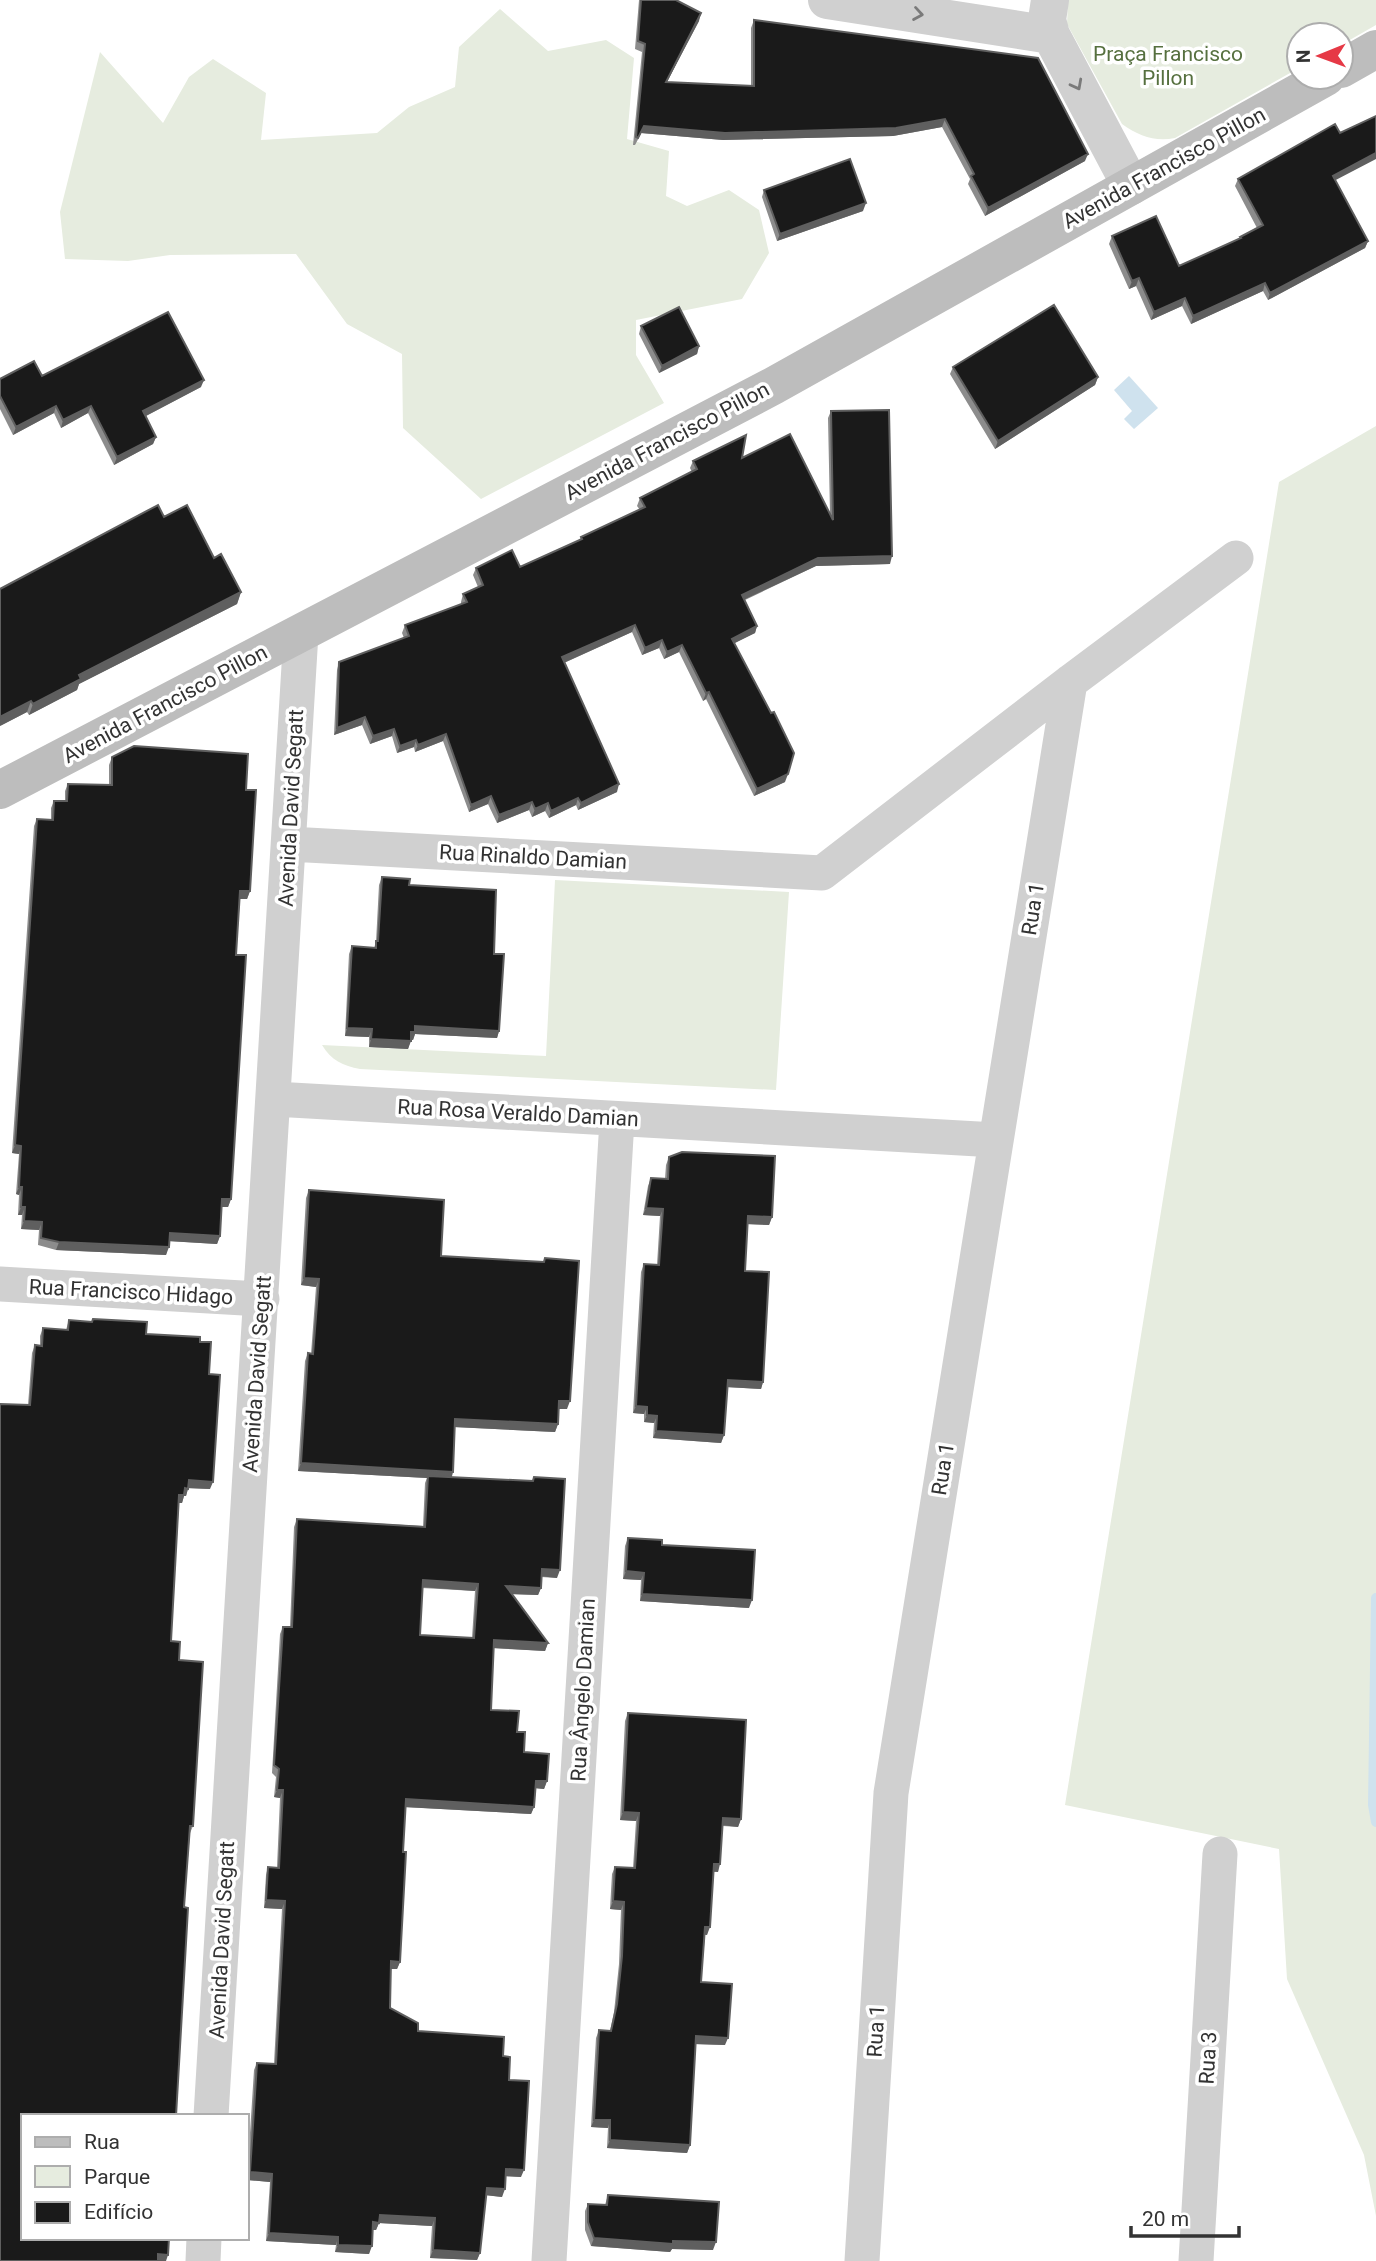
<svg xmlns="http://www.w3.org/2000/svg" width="1376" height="2261" font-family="Roboto,sans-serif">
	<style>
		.green { fill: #e6ecdf }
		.water { fill: #cfe2ee }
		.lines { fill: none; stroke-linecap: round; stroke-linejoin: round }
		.stream { stroke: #cfe2ee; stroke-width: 10 }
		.minor { stroke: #d0d0d0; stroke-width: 35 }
		.tertiary { stroke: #d0d0d0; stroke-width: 38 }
		.secondary { stroke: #bdbdbd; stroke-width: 38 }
		.wall { fill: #8c8c8c; fill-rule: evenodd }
		.shaded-wall { fill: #5f5f5f }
		.building { fill: #1a1a1a; stroke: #5f5f5f; stroke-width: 2; fill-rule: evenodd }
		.oneway { stroke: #7a7a7a }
		.labels { text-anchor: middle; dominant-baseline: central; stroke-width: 7; stroke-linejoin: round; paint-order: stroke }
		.park-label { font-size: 21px; fill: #56703f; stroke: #fff }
		.street-label { font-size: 21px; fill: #333; stroke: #fff }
	</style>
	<rect width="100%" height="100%" fill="#fff"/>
	<path class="green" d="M1068 0H1376V25L1341 45V35H1299V68L1175 138C1155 142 1139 136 1122 124L1067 24Z
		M500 9 548 51 606 40 634 58 627 139 669 151 666 196 687 206 729 190 759 210 769 253 742 299 636 320V355L664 403 481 499 403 428 402 354 347 324 296 254 170 255 128 261 65 259 60 212 100 52 163 123 189 77 213 59 266 93 261 140 377 133 409 107 455 87 459 47Z
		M1376 426V2216L1364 2155 1287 1979 1279 1849 1065 1805 1279 482Z
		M555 880 789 892 776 1090 360 1069C343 1066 331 1060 322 1045L546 1056Z"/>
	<path class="water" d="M1129 376 1158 408 1134 429 1124 419 1132 411 1114 390Z"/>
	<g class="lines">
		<path class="stream" d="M1376 1598 1373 1805 1376 1822"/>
		<path class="minor" d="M289 844 822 873 1070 682 1236 558
			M274 1099 996 1140
			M0 1284 262 1299
			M211 2116 301 633
			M203 2261 204 2238
			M549 2261 617 1120
			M862 2261 891 1793 1070 682
			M1196 2261 1220 1854"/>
		<path class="tertiary" d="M827 0 1051 35
			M1050 0 1047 20 1051 35 1131 186"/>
		<path class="secondary" d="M1341 69 1376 49
			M0 790 773 386 1326 77"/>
	</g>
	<path class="wall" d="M639 0H676L699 21 667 82 751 86V28L754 20 1085 161 985 216 968 184 970 179 942 127 893 136 723 140 641 133 635 145H633L642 52 635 49Z
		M1340 133 1335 181 1368 241 1365 248 1268 300 1263 291 1191 324 1182 306 1151 320 1136 286 1129 289 1109 244 1112 236 1179 266 1239 239 1240 237 1257 228 1235 186 1238 179Z
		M764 190 863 211 777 241 762 197Z
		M641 326 699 346 697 354 659 373 639 334Z
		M953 367 1098 377 1095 385 995 449 950 374Z
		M42 376 201 387 146 416 156 437 153 444 114 465 88 413 61 428 54 413 13 435 0 409V379Z
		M831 411 890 564 816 566 745 600 757 626 755 633 734 643 785 782 754 796 706 699 703 701 679 652 664 659 659 648 642 655 632 632 564 663 617 792 578 810 576 805 549 818 545 811 532 817 529 810 497 823 488 804 469 812 443 741 415 752 414 747 397 753 392 736 370 744 362 725 334 735 337 670 339 662 404 638 402 633 405 625 461 604V602L463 594 478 587 473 575 476 568 520 567 580 540 581 537 640 510 637 506 640 498 692 472 690 468 693 461 742 458 830 513 828 418Z
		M164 517 214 558 241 592 237 604 79 684 77 690 29 715 27 712 0 726Z
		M112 757 246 790 250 891 247 899H240L236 955 231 1199 228 1207H222L220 1236 217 1244 169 1241 166 1255 56 1250 38 1245 39 1230 21 1229 22 1215H18L19 1195 16 1194 19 1154 12 1153 34 826 37 819 51 820V808L54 801H65V791L68 784 109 785V765Z
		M382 877 409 885 494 954 499 1031 497 1038 415 1034 413 1040 411 1039 408 1049 369 1047V1037L345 1036 349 954 352 946 374 948 376 942 379 885Z
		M669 1157 772 1217 769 1225 747 1224 745 1271 763 1382 761 1389 727 1387 724 1435 721 1443 653 1438 654 1423 644 1422V1414L633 1413 641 1272 644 1264 657 1265 660 1216 643 1215 648 1186 651 1178 665 1179 666 1165Z
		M309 1190 441 1256 543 1262 545 1258 567 1409H559L558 1424 555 1432 455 1427 452 1477 532 1481 534 1477 557 1578 541 1577V1588L538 1595 512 1594 548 1643 545 1651 494 1648 491 1710 517 1732 524 1752 547 1781 544 1789 536 1788 534 1807 531 1814 405 1807 403 1852 400 1962 397 1969H391L390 2008 418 2031 503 2056 509 2080 521 2177 505 2176 502 2197 486 2195 480 2253 477 2260 430 2258 432 2226 379 2223 376 2230H373L369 2254 335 2252 336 2245 266 2241 270 2182 247 2180 254 2070 257 2063 274 2064 282 1909 264 1908 266 1875 268 1867H277L280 1798 274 1797 276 1777 272 1773 280 1634 283 1627H290L294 1527 297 1519 423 1526 425 1483 427 1478 298 1471 305 1361 308 1353 311 1354 316 1287 301 1285 306 1198ZM422 1588 475 1591 472 1638 420 1635Z
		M93 1319 146 1334 200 1342 209 1374 210 1489 188 1488 186 1496H184L182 1503H179L171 1641 179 1660 193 1826 190 1833 184 1907 28 1405 32 1353 35 1345H40V1336L43 1328 66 1330 69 1320 92 1322Z
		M628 1538 662 1545 749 1608 640 1601 641 1580 623 1579 625 1546Z
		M628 1713 741 1819 738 1827 723 1826 718 1872H713L707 1935H705L701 1982 725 2045 695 2044 690 2145 687 2153 607 2148 608 2128 591 2127 596 2038 599 2030 610 2031 614 2012 619 1964 621 1910 610 1909 612 1874 615 1867 633 1868 636 1821 620 1820 625 1721Z
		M608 2195 713 2250 672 2249 670 2252 591 2246 585 2230V2211L588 2204 605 2205Z"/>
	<path class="shaded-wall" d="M701 13 699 21 663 89 666 82Z
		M945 119 942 127 893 136 723 140 641 133 635 145 644 126Z
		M1376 153V159L1330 183 1333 176Z
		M1088 154 1085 161 985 216 988 208Z
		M866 203 863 211 777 241 780 234Z
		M1368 241 1365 248 1268 300 1270 293Z
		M1139 278 1136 286 1129 289 1132 281Z
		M1265 283 1263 291 1191 324 1193 316Z
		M1185 298 1182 306 1151 320 1154 312Z
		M699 346 697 354 659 373 662 366Z
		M1098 377 1095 385 995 449 998 441Z
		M204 380 201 387 140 419 143 411Z
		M56 406 54 413 13 435 16 427Z
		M91 406 88 413 61 428 63 420Z
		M156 437 153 444 114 465 117 457Z
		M892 556 890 564 816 566 739 602 742 595 818 558Z
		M241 592 237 604 79 684 77 690 29 715 33 704 79 675Z
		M635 625 632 632 559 665 562 657Z
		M757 626 755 633 729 646 732 639Z
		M662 640 659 648 642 655 645 648Z
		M682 645 679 652 664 659 667 652Z
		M709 692 706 699 703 701 706 693Z
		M31 701 27 712 0 726V717Z
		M365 717 362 725 334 735 337 728Z
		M394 729 392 736 370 744 373 736Z
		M446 734 443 741 415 752 418 745Z
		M416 740 414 747 397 753 400 746Z
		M788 774 785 782 754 796 757 789Z
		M619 784 617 792 578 810 581 803Z
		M491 796 488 804 469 812 471 805Z
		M578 798 576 805 549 818 551 811Z
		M532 802 529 810 497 823 499 815Z
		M548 803 545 811 532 817 535 809Z
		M240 891H250L247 899H237Z
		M415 1026 499 1031 497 1038 415 1034 413 1040 408 1039 411 1032Z
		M347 1028 372 1029 369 1037 345 1036Z
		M371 1039 411 1041 408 1049 369 1047Z
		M15 1145 21 1146 19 1154 12 1153Z
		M19 1187H22L19 1195 16 1194Z
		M222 1199H231L228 1207H219Z
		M21 1207H25L22 1215H18Z
		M646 1208 663 1209 660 1216 643 1215Z
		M748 1216 772 1217 769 1225 745 1224Z
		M24 1221 42 1222 39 1230 21 1229Z
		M170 1233 220 1236 217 1244 167 1241Z
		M59 1242 169 1247 166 1255 56 1250Z
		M304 1278 319 1279 316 1287 301 1285Z
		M728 1380 763 1382 761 1389 725 1387Z
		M559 1401H570L567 1409H556Z
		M636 1406 647 1407 644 1414 633 1413Z
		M647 1415 657 1416 654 1423 644 1422Z
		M455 1419 558 1424 555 1432 453 1427Z
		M656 1431 724 1435 721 1443 653 1438Z
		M301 1463 453 1472 451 1480 428 1476 427 1478 298 1471Z
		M189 1480 213 1482 210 1489 186 1488Z
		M185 1488 188 1489 186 1496H184L182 1503H176L179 1495Z
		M542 1569 560 1570 557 1578 539 1576Z
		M626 1571 644 1573 641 1580 623 1579Z
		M423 1580 478 1584 475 1591 420 1587Z
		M506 1586 541 1588 538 1595 504 1594Z
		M642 1594 752 1600 749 1608 640 1601Z
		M494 1640 548 1643 545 1651 492 1648Z
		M536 1781H547L544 1789 533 1788Z
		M277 1790H283L280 1798 274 1797Z
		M406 1799 534 1807 531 1814 403 1807Z
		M623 1812 639 1813 636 1821 620 1820Z
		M723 1818 741 1819 738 1827 721 1825Z
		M714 1864H720L718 1872 711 1871Z
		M266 1900 285 1901 282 1909 264 1908Z
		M613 1901 624 1902 621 1910 610 1909Z
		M705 1927H710L707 1935 703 1934Z
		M391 1961 400 1962 397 1969H389Z
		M696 2036 728 2038 725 2045 693 2044Z
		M594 2120H610L608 2128 591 2127Z
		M610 2140 690 2145 687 2153 607 2148Z
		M506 2169 524 2170 521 2177 503 2176Z
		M250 2172 272 2174 270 2182 247 2180Z
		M487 2188 505 2189 502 2197 484 2195Z
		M380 2215 435 2218 432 2226 379 2223 376 2230H370L373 2222Z
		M269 2233 338 2237 336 2245 266 2241Z
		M594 2238 673 2241 716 2242 713 2250 672 2249 670 2252 591 2246Z
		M338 2245 372 2246 369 2254 335 2252Z
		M433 2250 480 2253 477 2260 430 2258Z
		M158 2254 168 2255 166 2261H156Z"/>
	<path class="building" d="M641 0H676L701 13 666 82 754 86V20L1038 58 1088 154 988 208 971 176 974 174 945 119 896 128 725 133 644 126 638 138 636 137 645 44 638 41Z
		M1376 116V153L1333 176 1368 241 1270 293 1265 283 1193 316 1185 298 1154 312 1139 278 1132 281 1112 236 1156 216 1179 266 1241 238 1240 237 1263 225 1238 179 1335 124 1340 133Z
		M850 159 866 203 780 234 764 190Z
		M1054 305 1098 377 998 441 953 367Z
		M679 307 699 346 662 366 641 326Z
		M168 312 204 380 143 411 156 437 117 457 91 406 63 420 56 406 16 427 0 396V379L34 361 42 376Z
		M889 410 892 556 818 558 742 595 757 626 732 639 771 713 774 712 794 753 788 774 757 789 709 692 706 693 682 645 667 652 662 640 645 648 635 625 562 657 619 784 581 803 578 798 551 811 548 803 535 809 532 802 499 815 491 796 471 805 446 734 418 745 416 740 400 746 394 729 373 736 365 717 337 728 339 662 409 636 405 625 467 602 463 594 483 585 476 568 512 550 520 567 582 539 581 537 645 507 640 498 697 469 693 461 746 435 742 458 790 434 833 520 831 411Z
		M158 505 164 517 187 505 214 558 221 554 241 592 79 675 81 679 33 704 31 701 0 717V589Z
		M134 746 248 754 246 790H256L250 891H240L236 955H246L231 1199H222L220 1236 170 1233 169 1247 59 1242 41 1238 42 1222 24 1221 25 1207H21L22 1187H19L21 1146 15 1145 37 819 53 820 54 801H67L68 784 112 785V757Z
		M382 877 410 879 409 885 496 890 494 954H504L499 1031 415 1026V1032H411V1041L371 1039 372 1029 347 1028 352 946 376 948V941H378Z
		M682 1152 775 1156 772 1217 748 1216 745 1271 769 1272 763 1382 728 1380 724 1435 656 1431 657 1416 647 1415V1407L636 1406 644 1264 659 1265 663 1209 646 1208 651 1178 668 1179 669 1157Z
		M309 1190 444 1200 441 1256 544 1262 545 1258 579 1261 570 1401H559L558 1424 455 1419 453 1472 301 1463 308 1353 313 1354 319 1279 304 1278Z
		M93 1319 147 1322 146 1334 200 1337V1342H211L209 1374 220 1375 213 1482 189 1480 188 1489 185 1488 184 1495H179L171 1641 180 1642 179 1660 203 1662 193 1826H190L184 1907 188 1908 176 2116H23V2238H169L168 2255 158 2254V2261H0V1404L30 1405 35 1345 42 1346 43 1328 68 1330 69 1320 92 1322Z
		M428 1476 533 1481 534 1477 565 1479 560 1570 542 1569 541 1588 506 1586 548 1643 494 1640 491 1710 519 1711 517 1732H525L524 1752 549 1754 547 1781H536L534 1807 406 1799 403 1852H406L400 1962 391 1961 390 2008 418 2023V2031L504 2037 503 2056 510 2057 509 2080 529 2081 524 2170 506 2169 505 2189 487 2188 480 2253 433 2250 435 2218 380 2215 379 2223 373 2222 372 2246 338 2245V2237L269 2233 272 2174 250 2172 257 2063 276 2064 285 1901 266 1900 268 1867 279 1868 283 1790H277L279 1769 274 1765 283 1627H292L297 1519 425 1527ZM423 1580 478 1584 474 1638 420 1635Z
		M628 1538 662 1540V1545L755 1550 752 1600 642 1594 644 1573 626 1571Z
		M628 1713 746 1720 741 1819 723 1818 720 1864H714L710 1927H705L701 1982 732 1984 728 2038 696 2036 690 2145 610 2140V2120H594L599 2030 611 2031 617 2004 622 1956 624 1902 613 1901 615 1867 635 1868 639 1813 623 1812Z
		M608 2195 719 2202 716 2242 673 2241V2244L594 2238 588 2222V2204L607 2205Z"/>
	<defs><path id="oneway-chevron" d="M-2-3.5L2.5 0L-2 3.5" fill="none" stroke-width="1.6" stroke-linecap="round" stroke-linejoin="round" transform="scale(1.75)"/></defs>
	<g class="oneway">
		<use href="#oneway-chevron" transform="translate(918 14) rotate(9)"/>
		<use href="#oneway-chevron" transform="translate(1077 85) rotate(62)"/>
	</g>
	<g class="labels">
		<g class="park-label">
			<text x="1168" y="54">Praça Francisco<tspan x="1168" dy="24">Pillon</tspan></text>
		</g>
		<g class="street-label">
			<text transform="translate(1164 168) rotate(-29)">Avenida Francisco Pillon</text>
			<text transform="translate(667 441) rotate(-28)">Avenida Francisco Pillon</text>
			<text transform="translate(165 704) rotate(-28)">Avenida Francisco Pillon</text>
			<text transform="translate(291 808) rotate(-87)">Avenida David Segatt</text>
			<text transform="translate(533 857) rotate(3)">Rua Rinaldo Damian</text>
			<text transform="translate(1033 909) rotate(-81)">Rua 1</text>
			<text transform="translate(518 1113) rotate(3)">Rua Rosa Veraldo Damian</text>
			<text transform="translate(131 1292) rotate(3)">Rua Francisco Hidago</text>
			<text transform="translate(257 1374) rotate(-86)">Avenida David Segatt</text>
			<text transform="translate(943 1469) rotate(-81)">Rua 1</text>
			<text transform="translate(583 1690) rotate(-87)">Rua Ângelo Damian</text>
			<text transform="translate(222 1940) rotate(-87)">Avenida David Segatt</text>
			<text transform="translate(876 2031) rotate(-87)">Rua 1</text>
			<text transform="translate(1208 2058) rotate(-87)">Rua 3</text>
		</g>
	</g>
	<rect x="21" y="2114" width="228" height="126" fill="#ffffff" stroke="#adadad" stroke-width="2"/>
	<rect x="35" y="2137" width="35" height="10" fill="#bdbdbd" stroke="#adadad" stroke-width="2"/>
	<text x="84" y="2149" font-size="21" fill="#333333">Rua</text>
	<rect x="35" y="2166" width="35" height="21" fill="#e6ecdf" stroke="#adadad" stroke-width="2"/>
	<text x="84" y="2184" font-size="21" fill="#333333">Parque</text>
	<rect x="35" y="2202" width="35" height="21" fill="#1a1a1a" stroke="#adadad" stroke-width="2"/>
	<text x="84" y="2219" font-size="21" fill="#333333">Edifício</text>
	<g transform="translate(1320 56) rotate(269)"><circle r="33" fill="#ffffff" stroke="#adadad" stroke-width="2"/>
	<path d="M0-5L12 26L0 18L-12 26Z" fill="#e63946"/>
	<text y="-10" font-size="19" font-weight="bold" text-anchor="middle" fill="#333333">N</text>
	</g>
	<path d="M1131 2226v10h108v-10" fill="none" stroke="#333333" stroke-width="3.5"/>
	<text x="1142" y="2226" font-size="21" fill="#333333" stroke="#ffffff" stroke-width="5" paint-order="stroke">20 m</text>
</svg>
